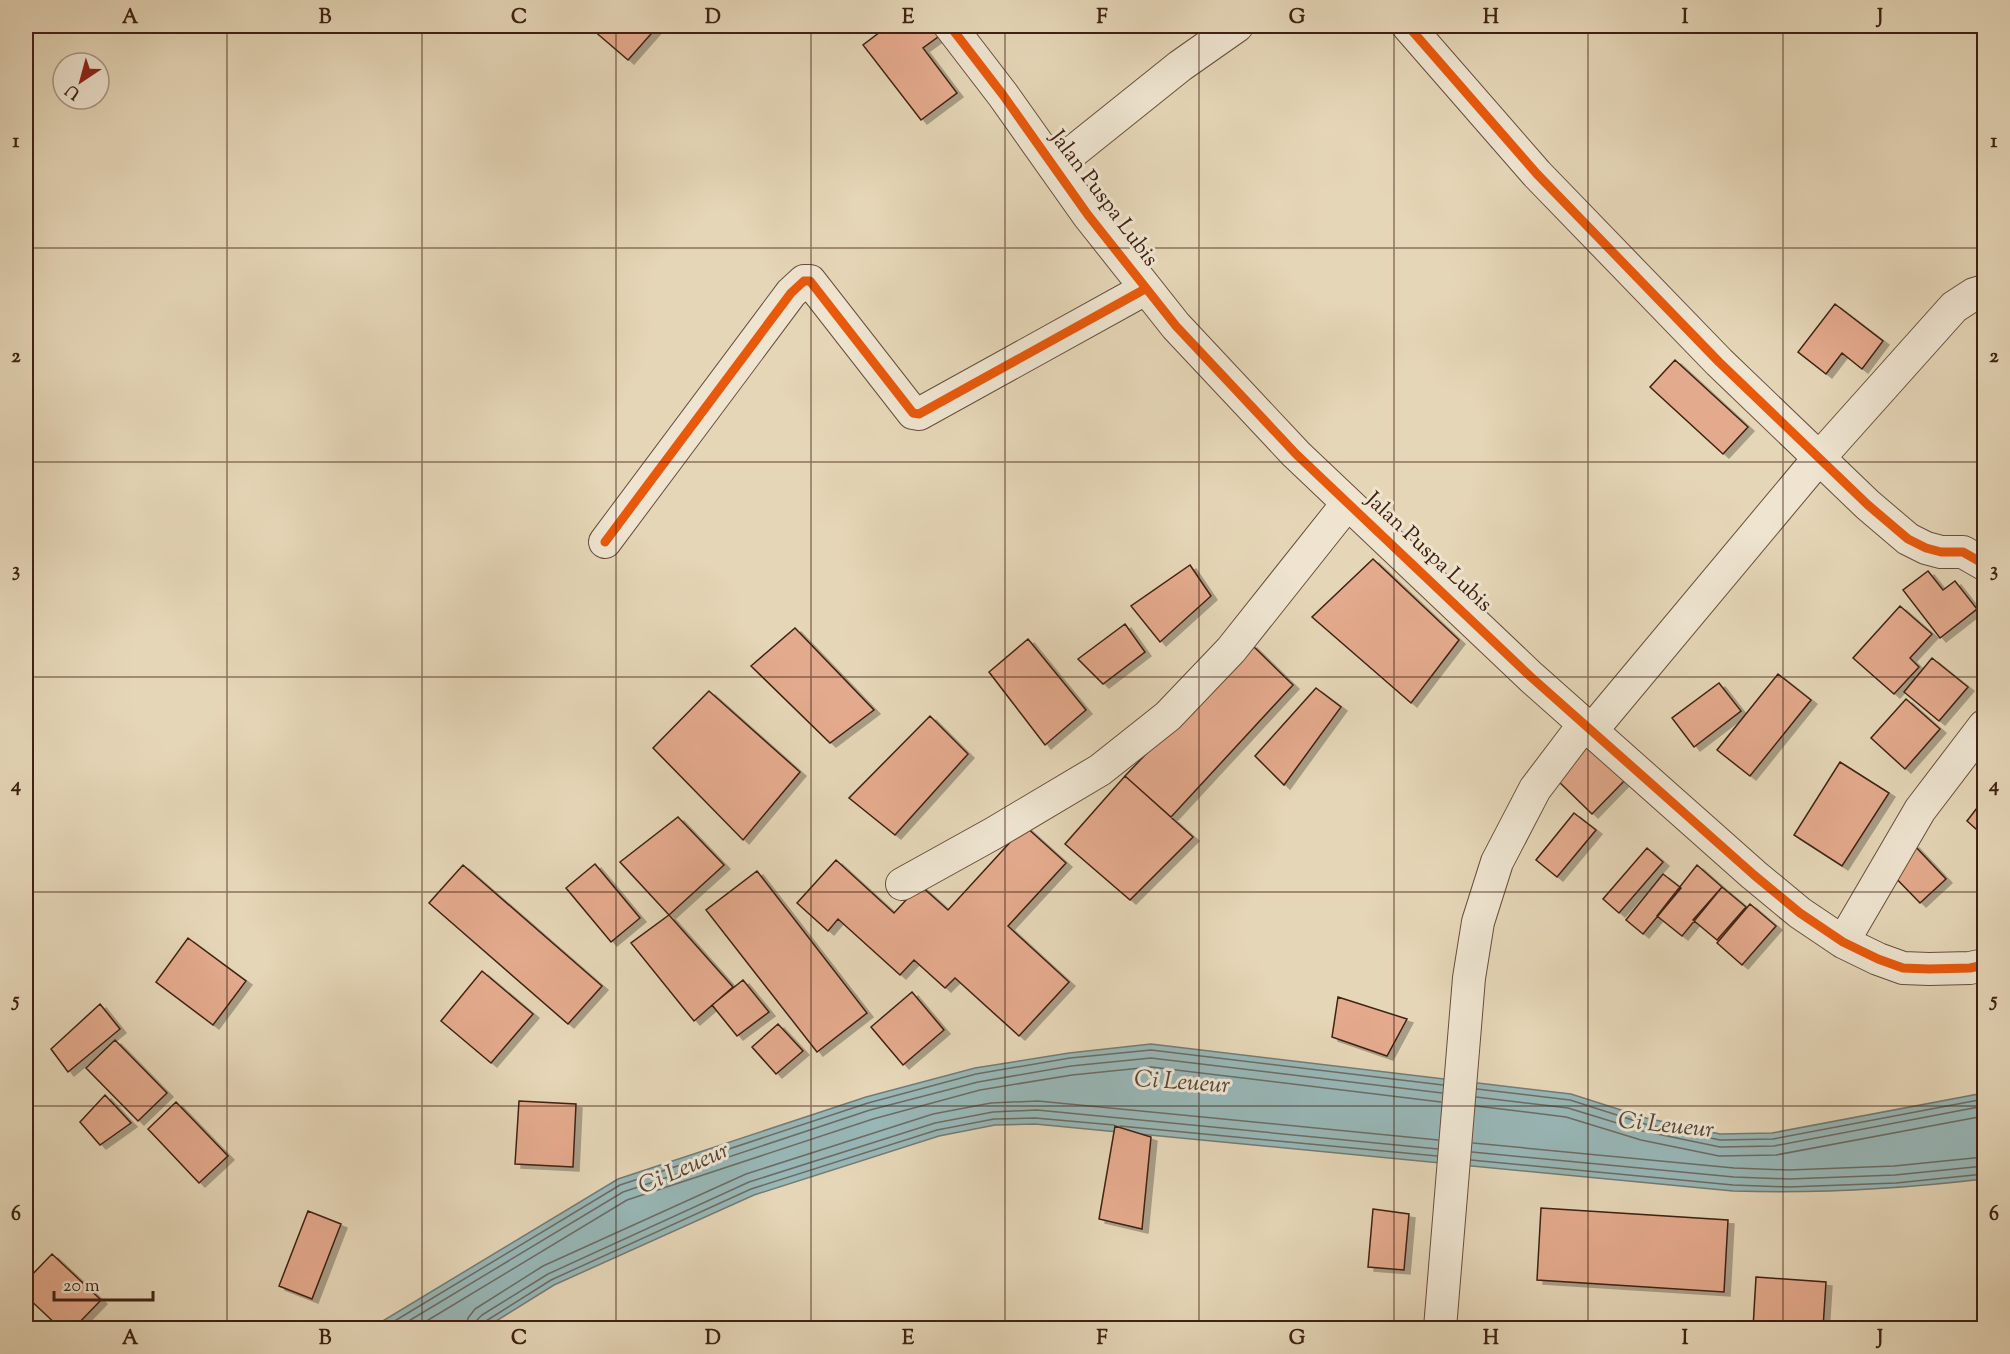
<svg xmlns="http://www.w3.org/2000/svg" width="2010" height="1354" font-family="'Sorts Mill Goudy',serif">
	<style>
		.water { fill: #98b7b7; stroke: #747b75; stroke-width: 1.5 }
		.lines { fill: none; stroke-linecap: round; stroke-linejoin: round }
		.shore { stroke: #6c6c64; stroke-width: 1.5 }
		.building { fill: #e4aa8d; stroke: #3f2112; stroke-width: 1.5; filter: url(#shadow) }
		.minor-casing { stroke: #684e3b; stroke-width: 34 }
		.minor { stroke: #eee4d0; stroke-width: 32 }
		.cycleway-casing { stroke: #eee4d0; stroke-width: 13 }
		.cycleway { stroke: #e8590c; stroke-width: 9 }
		.grid { fill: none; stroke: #3f2112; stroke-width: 1.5; stroke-opacity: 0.55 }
		.labels { text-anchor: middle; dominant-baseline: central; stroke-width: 6; stroke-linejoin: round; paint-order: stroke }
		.street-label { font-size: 22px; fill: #3f2112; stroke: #eee4d0 }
		.water-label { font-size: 24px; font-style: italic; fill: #55463b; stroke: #eee4d0 }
		.neatline { fill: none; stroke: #3f2112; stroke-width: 2 }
		.grid-label { font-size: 20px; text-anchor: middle; font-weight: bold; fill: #3f2112 }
	</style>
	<defs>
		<filter id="shadow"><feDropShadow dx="6" dy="4" stdDeviation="0" flood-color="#0004"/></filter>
	</defs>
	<rect width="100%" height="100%" fill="#e5d6b7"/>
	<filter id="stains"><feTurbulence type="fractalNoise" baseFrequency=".00333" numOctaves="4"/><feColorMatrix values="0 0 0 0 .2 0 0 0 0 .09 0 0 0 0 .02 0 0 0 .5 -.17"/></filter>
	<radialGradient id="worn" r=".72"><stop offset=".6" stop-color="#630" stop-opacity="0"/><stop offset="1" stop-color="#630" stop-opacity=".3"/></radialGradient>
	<path class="water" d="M1151 1044 1571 1094 1646 1118 1720 1134 1772 1133 1984 1093V1179C1899 1189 1819 1194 1733 1191L1035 1124 995 1125 939 1136 754 1195 554 1285 485 1328H371L618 1179 866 1097 975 1068 1069 1053Z"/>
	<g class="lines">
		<path class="shore" d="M1477 1089 1570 1100 1645 1124 1720 1140 1773 1139 1984 1099
			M1476 1097 1568 1108 1643 1131 1720 1147 1774 1146 1984 1106
			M1476 1106 1566 1117 1641 1140 1719 1156 1776 1155 1984 1116
			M1120 1126 1437 1156
			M1473 1143 1734 1168 1789 1170 1894 1166 1984 1157
			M1472 1152 1734 1177 1789 1179 1895 1175 1984 1166
			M1471 1160 1733 1185 1789 1187 1896 1183 1984 1174
			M383 1328 620 1185 868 1103 976 1074 1070 1058 1151 1050 1443 1085
			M397 1328 623 1192 870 1110 978 1082 1071 1066 1151 1058 1442 1093
			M415 1328 627 1200 873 1119 980 1090 1072 1075 1151 1067 1441 1102
			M466 1328 468 1318 475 1309 543 1266 746 1174 933 1114 991 1103 1038 1101 1438 1140
			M475 1328 477 1320 482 1315 548 1274 749 1182 935 1123 993 1112 1037 1110 1438 1149
			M483 1328 486 1321 551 1280 751 1189 937 1130 994 1119 1035 1118 1114 1125"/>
	</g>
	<path class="building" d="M596 26H658L628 60 593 30Z
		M888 26H946L949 29 923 48 957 93 921 120 863 45Z
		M1835 304 1883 341 1862 369 1842 353 1826 374 1798 352Z
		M1675 360 1748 427 1723 454 1650 387Z
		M1373 559 1459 640 1411 703 1312 617Z
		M1190 565 1211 596 1160 642 1131 606Z
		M1928 571 1943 590 1955 581 1977 609 1940 638 1903 590Z
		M1900 606 1932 634 1910 658 1919 667 1894 694 1853 658Z
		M1125 624 1145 652 1103 684 1078 659Z
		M795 628 874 710 830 743 751 666Z
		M1028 639 1086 710 1045 745 989 672Z
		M1251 644 1293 685 1171 817 1125 776Z
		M1932 658 1968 687 1939 721 1904 692Z
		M1778 674 1811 700 1750 776 1717 750Z
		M1719 683 1741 711 1694 747 1672 718Z
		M1316 688 1341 707 1284 785 1255 756Z
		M709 691 800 772 743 840 653 748Z
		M1906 699 1940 729 1905 769 1871 738Z
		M930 716 968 754 895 835 849 798Z
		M1587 742 1626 779 1592 814 1553 776Z
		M1840 762 1889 793 1842 866 1794 835Z
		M1125 776 1193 837 1130 900 1065 844Z
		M1984 799V836L1967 821Z
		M1574 813 1596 830 1557 877 1536 860Z
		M678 817 724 865 669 915 620 862Z
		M1025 826 1066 863 1008 926 1069 982 1019 1036 955 978 945 988 914 960 900 975 838 919 828 931 797 903 836 860 894 913 920 885 948 910Z
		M1913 844 1946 879 1920 903 1887 869Z
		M1647 848 1663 862 1619 913 1603 899Z
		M595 864 640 918 611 942 566 888Z
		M463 865 602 986 568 1024 429 903Z
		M1697 865 1722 887 1682 936 1657 916Z
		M757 871 867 1013 817 1052 706 910Z
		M1663 874 1681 888 1643 934 1626 920Z
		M1722 887 1746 907 1717 940 1693 920Z
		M1750 904 1776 926 1742 965 1717 943Z
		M669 915 733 987 694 1021 631 943Z
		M188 938 246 981 213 1025 156 982Z
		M482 971 533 1014 491 1063 441 1021Z
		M743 980 769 1012 737 1036 712 1005Z
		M912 992 944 1030 903 1065 871 1027Z
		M1338 997 1407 1019 1387 1056 1332 1037Z
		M100 1004 120 1029 68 1072 51 1049Z
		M778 1024 803 1051 776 1074 752 1047Z
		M115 1040 167 1093 138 1121 86 1068Z
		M105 1095 131 1123 100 1145 80 1122Z
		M519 1101 576 1104 573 1167 515 1164Z
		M176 1102 228 1156 199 1183 148 1129Z
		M1115 1126 1151 1137 1142 1229 1099 1219Z
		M1541 1208 1728 1220 1724 1292 1537 1280Z
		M1373 1209 1409 1214 1404 1270 1368 1267Z
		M308 1211 341 1224 312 1299 279 1286Z
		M52 1254 101 1300 74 1328H60L26 1296V1281Z
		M1756 1277 1826 1282 1823 1328H1753Z"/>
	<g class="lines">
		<defs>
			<path id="minor" d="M950 26 1003 95 1088 215 1176 326 1296 454 1531 677 1754 875 1800 913 1843 942 1878 959 1903 968 1929 969 1970 968 1984 965
				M1408 26 1537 174 1719 362 1868 505 1908 539 1926 548 1941 552H1963L1984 564
				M1054 167 1180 66 1237 26
				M605 542 791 293 804 281H810L913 413 919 414 1145 289
				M1592 730 1819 458 1954 307 1974 294 1984 291
				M902 884 994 833 1100 770 1168 716 1231 650 1347 504
				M1843 942 1920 810 1984 726
				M1440 1328 1469 978 1478 922 1497 862 1535 789 1585 723"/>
		</defs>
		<use href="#minor" class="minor-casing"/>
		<use href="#minor" class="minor"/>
		<defs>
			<path id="cycleway" d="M950 26 1003 95 1088 215 1176 326 1296 454 1531 677 1754 875 1800 913 1843 942 1878 959 1903 968 1929 969 1970 968 1984 965
				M1408 26 1537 174 1719 362 1868 505 1908 539 1926 548 1941 552H1963L1984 564
				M605 542 791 293 804 281H810L913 413 919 414 1145 289"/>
		</defs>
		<use href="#cycleway" class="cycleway-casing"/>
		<use href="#cycleway" class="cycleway"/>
	</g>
	<path class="grid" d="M227 26V1328M422 26V1328M616 26V1328M811 26V1328M1005 26V1328M1199 26V1328M1394 26V1328M1588 26V1328M1783 26V1328M26 248H1984M26 462H1984M26 677H1984M26 892H1984M26 1106H1984"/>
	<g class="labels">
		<g class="street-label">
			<text transform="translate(1103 199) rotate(53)">Jalan Puspa Lubis</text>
			<text transform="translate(1428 553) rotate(43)">Jalan Puspa Lubis</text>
		</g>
		<g class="water-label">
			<text transform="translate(1182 1083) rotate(4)">Ci Leueur</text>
			<text transform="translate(1666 1126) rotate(6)">Ci Leueur</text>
			<text transform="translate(684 1169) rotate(-24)">Ci Leueur</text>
		</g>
	</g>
	<rect width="2010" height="1354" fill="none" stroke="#e5d6b7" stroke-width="66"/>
	<g transform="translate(81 81) rotate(216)"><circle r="28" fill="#eee4d0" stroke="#a89684" stroke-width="1.5"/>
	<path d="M0-4.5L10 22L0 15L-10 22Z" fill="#8f2418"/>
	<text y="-9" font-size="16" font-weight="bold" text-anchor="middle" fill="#3f2112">U</text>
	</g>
	<path d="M54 1291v9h99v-9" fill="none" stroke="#3f2112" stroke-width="3"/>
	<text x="63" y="1291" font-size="18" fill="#3f2112" stroke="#eee4d0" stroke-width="4.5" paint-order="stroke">20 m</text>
	<rect x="33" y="33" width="1944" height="1288" class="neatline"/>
	<g class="grid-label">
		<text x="130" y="23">A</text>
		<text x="325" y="23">B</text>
		<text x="519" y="23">C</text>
		<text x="713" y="23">D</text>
		<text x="908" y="23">E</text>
		<text x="1102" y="23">F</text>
		<text x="1297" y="23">G</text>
		<text x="1491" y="23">H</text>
		<text x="1685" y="23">I</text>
		<text x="1880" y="23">J</text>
		<text x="16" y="147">1</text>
		<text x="1994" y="147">1</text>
		<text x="16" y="362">2</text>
		<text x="1994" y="362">2</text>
		<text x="16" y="576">3</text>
		<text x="1994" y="576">3</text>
		<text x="16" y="791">4</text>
		<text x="1994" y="791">4</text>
		<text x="16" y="1006">5</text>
		<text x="1994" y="1006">5</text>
		<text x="16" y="1220">6</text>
		<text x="1994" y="1220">6</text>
		<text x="130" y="1344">A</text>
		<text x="325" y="1344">B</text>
		<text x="519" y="1344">C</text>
		<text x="713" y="1344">D</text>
		<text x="908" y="1344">E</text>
		<text x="1102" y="1344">F</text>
		<text x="1297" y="1344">G</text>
		<text x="1491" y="1344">H</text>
		<text x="1685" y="1344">I</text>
		<text x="1880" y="1344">J</text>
	</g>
	<rect width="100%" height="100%" filter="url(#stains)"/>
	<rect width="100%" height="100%" fill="url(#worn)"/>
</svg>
